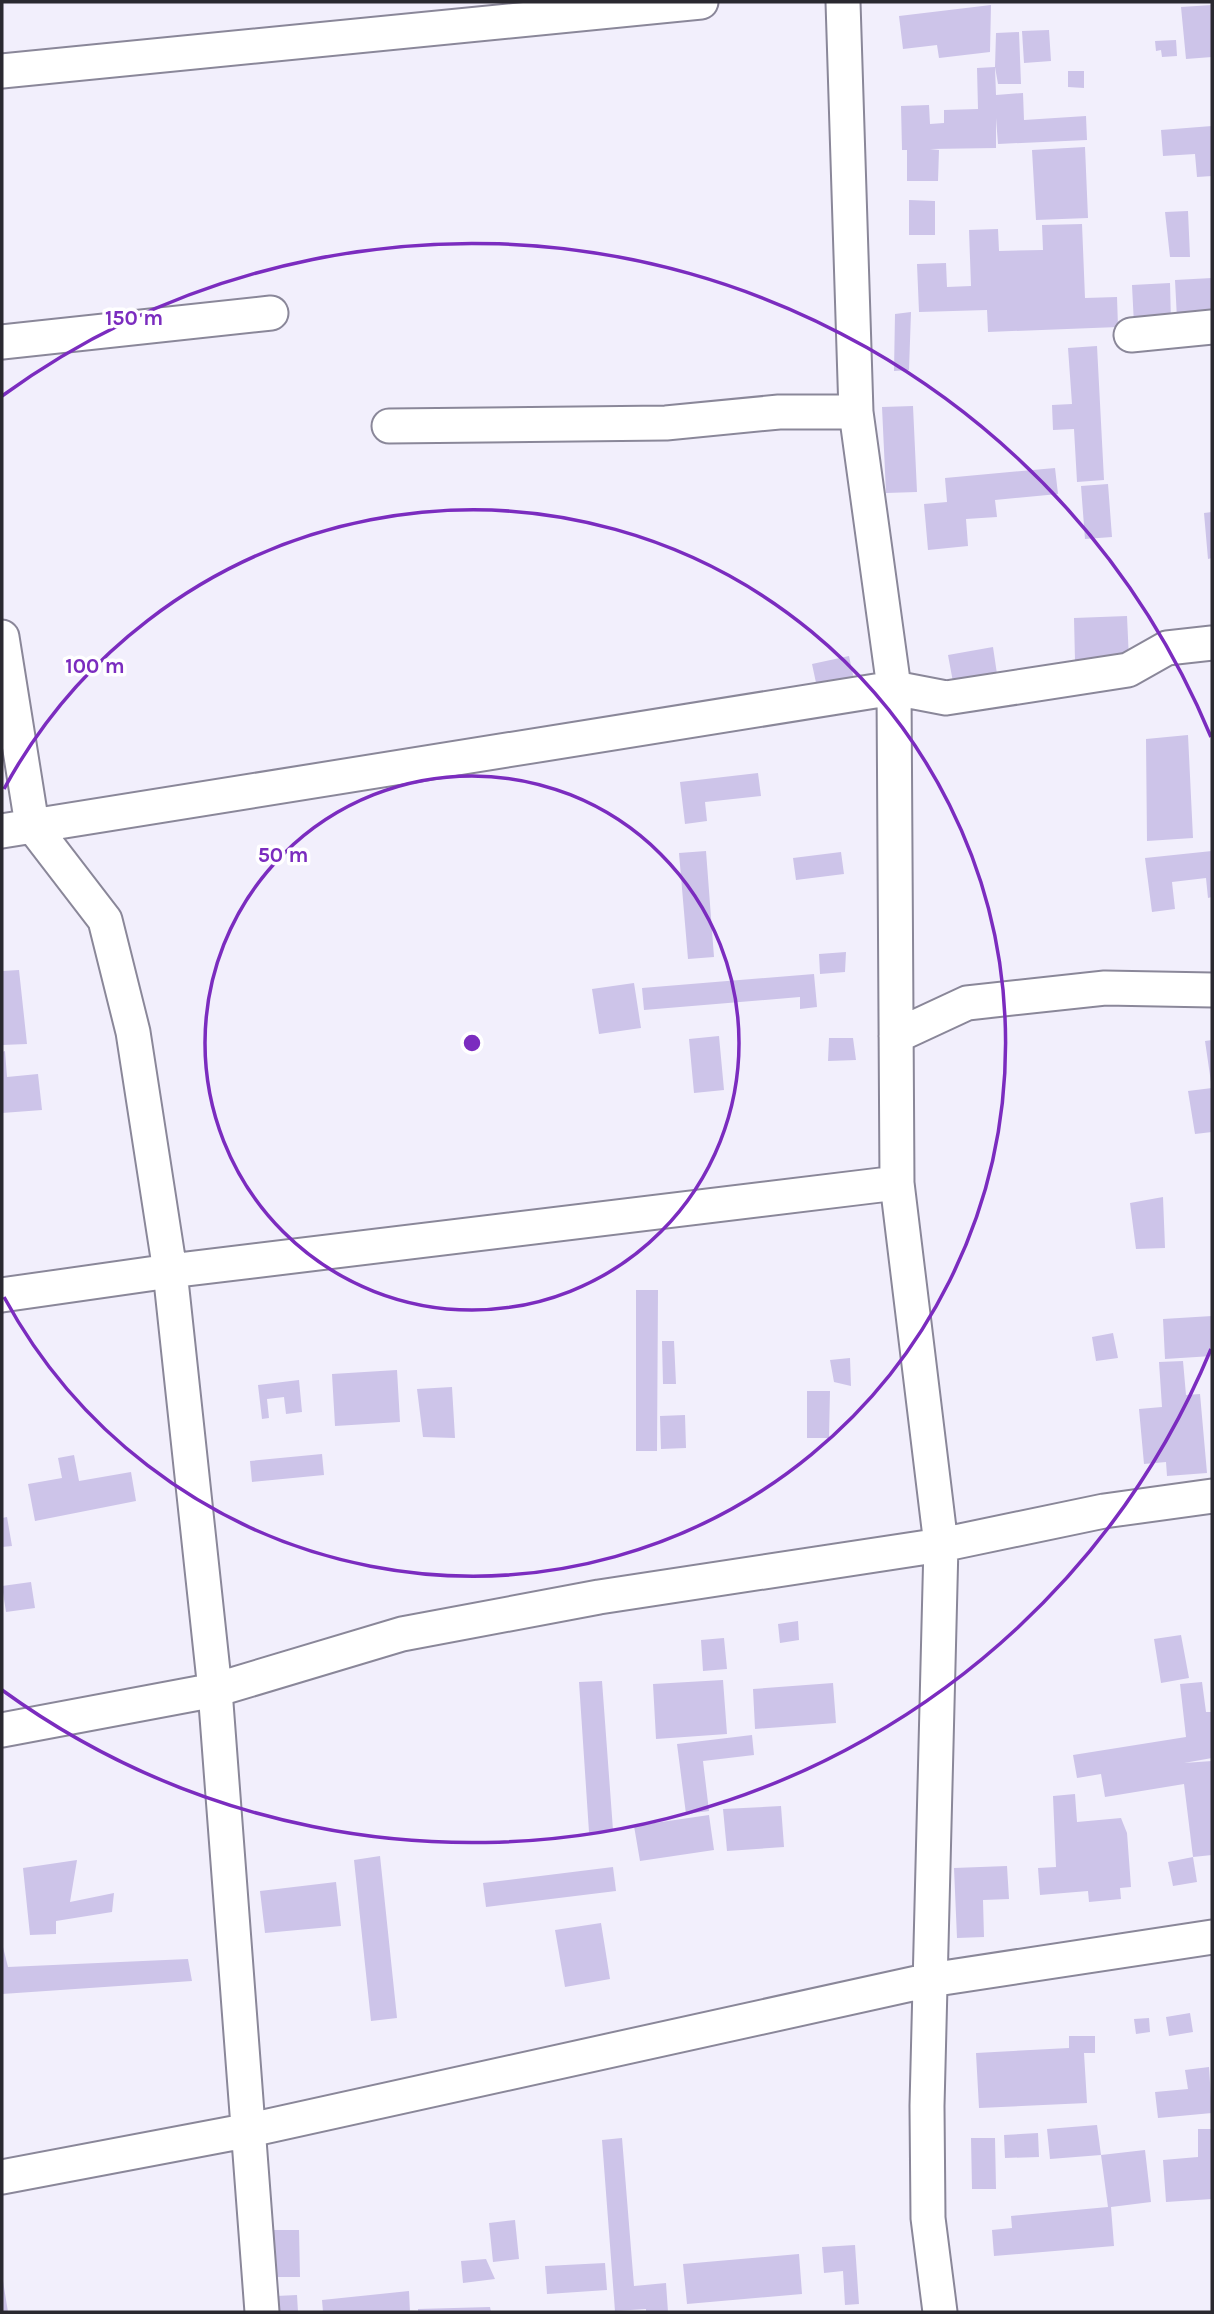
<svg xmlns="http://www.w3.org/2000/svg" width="1214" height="2314" font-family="Karla,sans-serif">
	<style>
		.building { fill: #cdc4e9 }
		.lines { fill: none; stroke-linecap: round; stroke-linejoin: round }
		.minor-casing { stroke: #8a8799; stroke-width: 37 }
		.minor { stroke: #fff; stroke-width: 33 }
		.ring { fill: none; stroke: #7b2cbf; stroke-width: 3.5 }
		.centre { fill: #7b2cbf; stroke: #fff; stroke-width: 3.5 }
		.ring-label { font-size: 21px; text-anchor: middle; font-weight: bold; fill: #7b2cbf; stroke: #fff; stroke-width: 7; stroke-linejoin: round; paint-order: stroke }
	</style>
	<rect width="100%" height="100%" fill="#f2effc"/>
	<path class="building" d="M991 5 990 52 939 58 937 45 903 49 899 16Z
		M1212 5V57L1186 59 1181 7Z
		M1049 30 1051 61 1024 63 1022 31Z
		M1019 32 1021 84H998L995 67 996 95 1023 93 1024 120 1086 116 1087 140 998 144 996 118V148L930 149 939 150 938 181H907V150H902L901 106 929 105 930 124 944 123V110L978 109 977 68 995 67 996 33Z
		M1176 40 1177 56 1162 57 1161 50 1156 51 1155 41Z
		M1068 71H1084V88L1068 87Z
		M1212 126V176L1197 177 1195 154 1163 156 1161 130Z
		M1085 147 1088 218 1036 220 1032 150Z
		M909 200 935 201V235H909Z
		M1188 211 1190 257H1170L1165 212Z
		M1082 224 1085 298 1117 297 1118 327 988 332 987 310 919 312 917 264 946 263 947 287 971 286 969 230 998 229 999 251 1043 250 1042 225Z
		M1212 278V317L1177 319 1175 280Z
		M1170 283 1171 323 1134 325 1132 285Z
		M911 312 909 370 894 371 895 314Z
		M1097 346 1104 480 1077 482 1074 429 1053 430 1052 405 1072 404 1068 348Z
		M913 406 917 492 886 493 882 407Z
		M1055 468 1058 494 995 500 997 517 966 519 968 546 928 550 924 504 947 502 945 478Z
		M1108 484 1112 537 1085 539 1081 486Z
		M1212 512V558L1208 559 1204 513Z
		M1127 616 1129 660 1075 661 1074 618Z
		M993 647 997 674 953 682 948 655Z
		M849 656 855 684 818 692 812 664Z
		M1188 735 1193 838 1147 841 1146 739Z
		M758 773 761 796 705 802 707 821 685 824 680 782Z
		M706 851 714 957 688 959 679 853Z
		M1212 851V897L1208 898 1206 878 1172 882 1175 909 1152 912 1145 858Z
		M841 852 844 874 796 880 793 858Z
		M846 952 845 972 820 974 819 954Z
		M19 970 27 1044 2 1045V971Z
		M814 974 817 1007 800 1009V997L644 1010 642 988Z
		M634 983 641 1028 599 1034 592 989Z
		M719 1036 724 1090 694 1093 689 1039Z
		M829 1038H853L856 1060 828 1061Z
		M1212 1040V1081L1211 1082 1205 1041Z
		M5 1051 7 1077 38 1074 42 1110 2 1113V1052Z
		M1212 1088V1132L1195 1134 1188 1091Z
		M1163 1197 1165 1248 1136 1249 1130 1203Z
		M636 1290H658L657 1451H636Z
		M1212 1316V1356L1165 1359 1163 1319Z
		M1113 1333 1118 1358 1096 1361 1092 1337Z
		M662 1341H674L676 1384H663Z
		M850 1358 851 1386 834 1382 830 1360Z
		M1183 1361 1186 1395 1200 1394 1207 1473 1167 1476 1166 1462 1144 1464 1139 1409 1162 1407 1159 1362Z
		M397 1370 400 1422 335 1426 332 1374Z
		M299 1380 302 1412 286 1414 284 1397 267 1399 269 1418 262 1419 258 1385Z
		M452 1387 455 1438 423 1437 417 1389Z
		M807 1391H830L829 1438H807Z
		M685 1415 686 1448 661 1449 660 1416Z
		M322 1454 324 1475 252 1482 250 1461Z
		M74 1455 79 1481 131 1472 136 1501 35 1521 28 1484 62 1478 58 1458Z
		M7 1517 12 1546 2 1547V1518Z
		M31 1582 35 1608 6 1612 2 1586Z
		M798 1621 799 1640 780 1643 778 1624Z
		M1181 1635 1189 1678 1161 1683 1154 1639Z
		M724 1638 727 1669 703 1671 701 1640Z
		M723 1680 727 1734 656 1739 653 1684Z
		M602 1681 613 1830 589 1832 579 1682Z
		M1202 1682 1206 1712H1212V1758L1184 1763 1212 1761V1855L1193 1857 1184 1784 1105 1797 1101 1774 1077 1778 1073 1755 1186 1737 1180 1684Z
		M833 1683 836 1723 755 1729 753 1689Z
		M752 1735 754 1755 703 1761 709 1811 686 1814 677 1744Z
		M1075 1794 1077 1822 1121 1818 1127 1833 1131 1887 1120 1888 1121 1899 1089 1902 1088 1891 1040 1895 1038 1868 1056 1867 1053 1796Z
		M781 1806 784 1847 727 1851 723 1809Z
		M709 1815 714 1850 640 1861 634 1826Z
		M380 1856 397 2018 371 2021 354 1860Z
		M1193 1857 1197 1882 1173 1886 1168 1862Z
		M77 1860 70 1902 114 1893 112 1912 56 1921V1934L30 1935 23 1868Z
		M1007 1866 1009 1899 983 1900 984 1937 957 1938 954 1868Z
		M613 1867 616 1891 486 1907 483 1883Z
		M336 1882 341 1926 265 1933 260 1891Z
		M601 1923 610 1979 565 1987 555 1930Z
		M3 1947 8 1967 188 1959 192 1981 2 1994Z
		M1190 2013 1193 2032 1169 2036 1166 2017Z
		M1149 2018 1150 2032 1136 2034 1134 2019Z
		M1069 2036H1095V2053H1084L1087 2103 979 2108 976 2053 1069 2048Z
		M1209 2067 1212 2113 1158 2118 1155 2092 1188 2089 1185 2070Z
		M1097 2125 1101 2155 1145 2150 1151 2202 1111 2207 1114 2246 994 2256 992 2230 1012 2228 1011 2216 1108 2207 1101 2155 1050 2159 1047 2129Z
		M1198 2129H1212V2199L1166 2202 1163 2160 1198 2157Z
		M1038 2133 1039 2157 1005 2158 1004 2135Z
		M622 2138 634 2286 666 2283 668 2312H646V2309L615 2311 602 2140Z
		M971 2138H995L996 2189H972Z
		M515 2220 519 2259 493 2262 489 2223Z
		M271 2230H299L300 2277H272Z
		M855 2245 859 2304 845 2305 843 2271 824 2273 822 2247Z
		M799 2254 802 2294 687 2304 683 2264Z
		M486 2259 495 2279 463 2283 461 2261Z
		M605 2263 607 2290 547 2294 545 2266Z
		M2 2281H3L8 2312H2Z
		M409 2291 410 2312H323L322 2300Z
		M297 2295 298 2312H277L276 2296Z
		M490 2307 491 2312H418V2309Z"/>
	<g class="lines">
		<defs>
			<path id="minor" d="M843 2 856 412 894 688 897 1183 941 1545 927 2106 928 2218 940 2312
				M2 71 701 2
				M1131 335 1212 327
				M2 342 271 313
				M389 426 666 423 779 412H856
				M2 637 32 825 105 920 133 1032 170 1271 215 1690 262 2312
				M2 831 894 688 946 698 1128 670 1167 648 1212 643
				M896 1036 967 1003 1105 988 1212 990
				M2 1295 170 1271 897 1183
				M2 1730 215 1690 402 1634 599 1597 941 1545 1104 1511 1212 1496
				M2 2177 250 2130 930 1980 1212 1937"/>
		</defs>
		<use href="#minor" class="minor-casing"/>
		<use href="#minor" class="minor"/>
	</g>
	<g class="ring">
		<circle cx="472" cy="1043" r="267"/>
		<path d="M4 789A533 533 0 1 1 4 1297"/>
		<path d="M1211 1349A800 800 0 0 1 2 1690M2 396A800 800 0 0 1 1211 737"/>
	</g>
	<circle cx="472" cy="1043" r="10" class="centre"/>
	<g class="ring-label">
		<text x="134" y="325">150 m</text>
		<text x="95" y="673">100 m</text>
		<text x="283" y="862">50 m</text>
	</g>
	<rect width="1214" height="2314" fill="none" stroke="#2a2930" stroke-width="7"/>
</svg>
